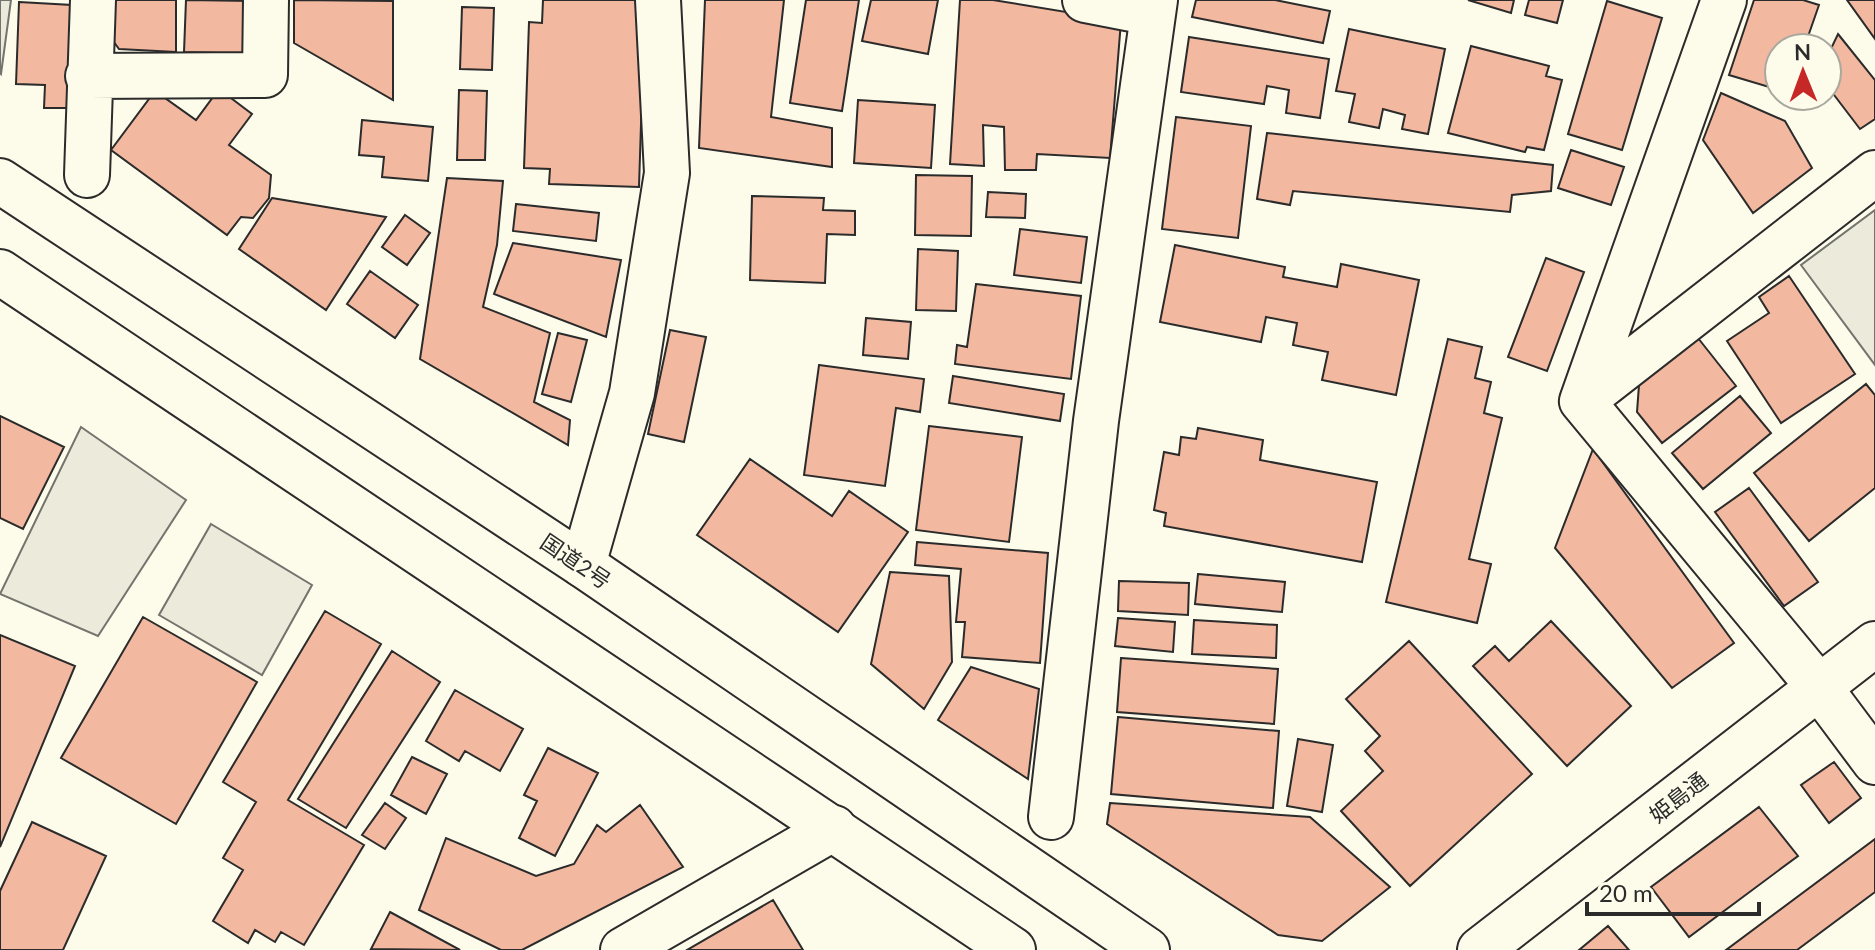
<svg xmlns="http://www.w3.org/2000/svg" width="1875" height="950" font-family="Lato,'Noto Sans JP',sans-serif">
	<style>
		.parking { fill: #eceadb; stroke: #74746e; stroke-width: 2 }
		.building { fill: #f2b8a0; stroke: #2b2b2b; stroke-width: 2 }
		.lines { fill: none; stroke-linecap: round; stroke-linejoin: round }
		.minor-casing { stroke: #2b2b2b; stroke-width: 48 }
		.major-casing { stroke: #2b2b2b; stroke-width: 48 }
		.highway-casing { stroke: #2b2b2b; stroke-width: 48 }
		.minor { stroke: #fdfbea; stroke-width: 44 }
		.major { stroke: #fdfbea; stroke-width: 44 }
		.highway { stroke: #fdfbea; stroke-width: 44 }
		.labels { text-anchor: middle; dominant-baseline: central; stroke-width: 6; stroke-linejoin: round; paint-order: stroke }
		.street-label { font-size: 22px; fill: #2b2b2b; stroke: #fdfbea }
	</style>
	<rect width="100%" height="100%" fill="#fdfbea"/>
	<path class="parking" d="M0 0H11L1 74 0 73Z
		M1875 210V365L1801 265Z
		M81 427 186 500 98 636 0 594Z
		M211 524 312 585 262 675 159 615Z"/>
	<path class="building" d="M108 0H176V52L119 49 108 34Z
		M186 0 253 1V54L184 52Z
		M294 0 393 1V100L294 43Z
		M543 0H645L639 187 549 184 550 169 524 168 529 22 542 23Z
		M705 0H784L771 117 832 128V167L699 148Z
		M806 0H859L842 111 790 103Z
		M871 0H938L928 54 862 41Z
		M960 0H993L1121 21 1110 158 1037 154 1036 170H1005L1004 127 983 125 984 166 950 164Z
		M1196 0H1275L1330 11 1323 43 1192 17Z
		M1468 0H1514L1511 13Z
		M1529 0H1563L1557 23 1525 15Z
		M1754 0H1803L1819 5 1804 48H1779V90L1729 75Z
		M1847 0H1875V39Z
		M1607 1 1662 18 1622 150 1568 134Z
		M19 2 72 5 68 108H44L45 85 16 84Z
		M462 7 494 8 492 70 460 69Z
		M1349 29 1445 49 1428 134 1402 129 1405 115 1383 109 1379 128 1349 122 1355 94 1336 91Z
		M1838 34 1875 80V119L1860 129 1831 91 1827 95V57Z
		M1189 37 1329 59 1320 118 1286 113 1289 90 1267 86 1264 104 1181 92Z
		M1471 46 1549 66 1546 76 1562 80 1544 150 1527 147 1525 152 1448 133Z
		M219 89 252 114 229 145 271 175 269 198 253 218 241 217 227 235 111 150 155 91 196 120Z
		M459 90 487 91 485 160H457Z
		M1721 93 1785 121 1812 168 1753 213 1703 140Z
		M1808 96H1826L1816 106 1805 102Z
		M858 100 935 105 931 168 854 163Z
		M1176 117 1251 126 1238 238 1162 229Z
		M362 120 433 127 428 181 382 177 384 157 359 155Z
		M1267 133 1553 165 1551 191 1512 195 1510 212 1293 191 1290 205 1257 199Z
		M1571 150 1624 167 1611 205 1558 188Z
		M916 175 972 176 971 236 915 235Z
		M447 178 503 181 497 245 483 307 550 333 534 402 570 420 568 445 420 359Z
		M988 192 1026 194 1025 218 986 217Z
		M752 196 824 198 823 210 855 211V235L827 234 825 283 750 280Z
		M272 198 386 217 326 310 239 249Z
		M516 204 599 213 596 241 513 231Z
		M405 215 430 233 407 265 382 247Z
		M1020 229 1087 237 1081 283 1014 275Z
		M513 243 621 260 606 337 494 294Z
		M1175 245 1285 267 1283 277 1337 287 1341 264 1419 280 1396 395 1322 380 1328 352 1293 345 1297 323 1266 317 1261 342 1160 322Z
		M918 249 958 251 956 311 916 310Z
		M1546 258 1584 272 1547 371 1508 357Z
		M370 271 418 305 395 338 347 304Z
		M1789 276 1855 374 1781 423 1727 341 1769 313 1759 297Z
		M976 284 1081 296 1071 379 955 364 957 345 967 347Z
		M866 318 911 322 908 359 863 355Z
		M670 330 706 337 684 442 648 434Z
		M558 333 587 340 571 402 542 394Z
		M1698 338 1736 386 1662 443 1637 412 1639 385Z
		M1448 339 1482 347 1475 378 1491 382 1484 413 1502 418 1469 559 1491 564 1477 623 1386 602Z
		M819 365 924 379 920 412 896 408 885 486 804 475Z
		M953 376 1064 394 1060 421 949 403Z
		M1866 384 1875 395V488L1809 541 1754 473Z
		M1740 396 1771 433 1703 489 1672 453Z
		M0 416 64 447 23 529 0 518Z
		M929 426 1022 437 1009 542 916 530Z
		M1198 428 1263 440 1260 460 1377 482 1362 562 1164 526 1166 513 1154 510 1164 452 1179 455 1181 437 1196 439Z
		M1593 449 1734 643 1672 688 1555 548Z
		M750 459 832 516 849 491 908 532 838 632 697 535Z
		M1749 488 1818 582 1784 606 1715 512Z
		M917 542 1048 553 1040 663 962 657 965 622H956L961 569 915 565Z
		M890 572 949 576 952 662 924 709 871 664Z
		M1198 574 1285 582 1282 612 1195 604Z
		M1119 581 1189 583 1188 615 1118 611Z
		M325 611 381 644 288 800 364 845 304 945 281 932 275 942 255 930 248 943 213 921 243 870 223 858 256 802 223 782Z
		M143 617 257 682 176 824 61 758Z
		M1118 618 1175 622 1173 652 1115 646Z
		M1194 620 1277 625 1276 658 1192 654Z
		M1551 621 1631 706 1567 766 1473 666 1495 646 1509 661Z
		M0 635 75 666 0 847Z
		M1409 641 1532 774 1410 886 1341 811 1383 771 1365 751 1380 736 1346 699Z
		M392 651 440 682 346 828 298 799Z
		M1121 658 1278 669 1274 724 1117 712Z
		M971 667 1039 689 1028 779 938 720Z
		M455 690 523 729 500 771 465 751 459 761 426 741Z
		M1118 717 1279 731 1273 808 1111 794Z
		M1298 739 1333 745 1322 812 1287 806Z
		M548 748 598 773 555 856 519 838 537 801 524 795Z
		M412 757 447 774 426 814 391 795Z
		M1834 762 1861 798 1829 823 1801 785Z
		M385 803 406 818 385 849 362 835Z
		M1110 803 1310 817 1390 887 1322 941 1278 935 1107 824Z
		M640 805 683 867 522 950H501L419 910 446 838 536 876 574 864 597 825 606 832Z
		M1759 807 1798 856 1689 937 1651 887Z
		M32 822 106 856 63 950H0V891Z
		M1875 839V892L1797 950H1726Z
		M773 900 803 950H687Z
		M390 912 460 950 371 949Z
		M1608 926 1629 950H1579Z"/>
	<g class="lines">
		<defs>
			<path id="minor" d="M1085 0 1152 13
				M1724 0 1582 401 1819 687 1875 762
				M88 76 265 75 266 0
				M87 175 93 0
				M1582 401 1875 173
				M583 565 632 393 667 173 658 0
				M1051 817 1096 421 1155 0
				M623 950 834 828"/>
			<path id="major" d="M1480 950 1875 644"/>
			<path id="highway" d="M0 181 583 565 1147 950
				M0 272 1013 950"/>
		</defs>
		<use href="#minor" class="minor-casing"/>
		<use href="#major" class="major-casing"/>
		<use href="#highway" class="highway-casing"/>
		<use href="#minor" class="minor"/>
		<use href="#major" class="major"/>
		<use href="#highway" class="highway"/>
	</g>
	<g class="labels">
		<g class="street-label">
			<text transform="translate(576 561) rotate(34)">国道2号</text>
			<text transform="translate(1678 797) rotate(-38)">姫島通</text>
		</g>
	</g>
	<g transform="translate(1803 72) rotate(359)"><circle r="38" fill="#fdfbea" stroke="#a9a89e" stroke-width="2"/>
	<path d="M0-6L14 30L0 20L-14 30Z" fill="#c62828"/>
	<text y="-12" font-size="22" font-weight="bold" text-anchor="middle" fill="#2b2b2b">N</text>
	</g>
	<path d="M1587 902v12h172v-12" fill="none" stroke="#2b2b2b" stroke-width="4"/>
	<text x="1599" y="902" font-size="24" fill="#2b2b2b" stroke="#fdfbea" stroke-width="6" paint-order="stroke">20 m</text>
</svg>
